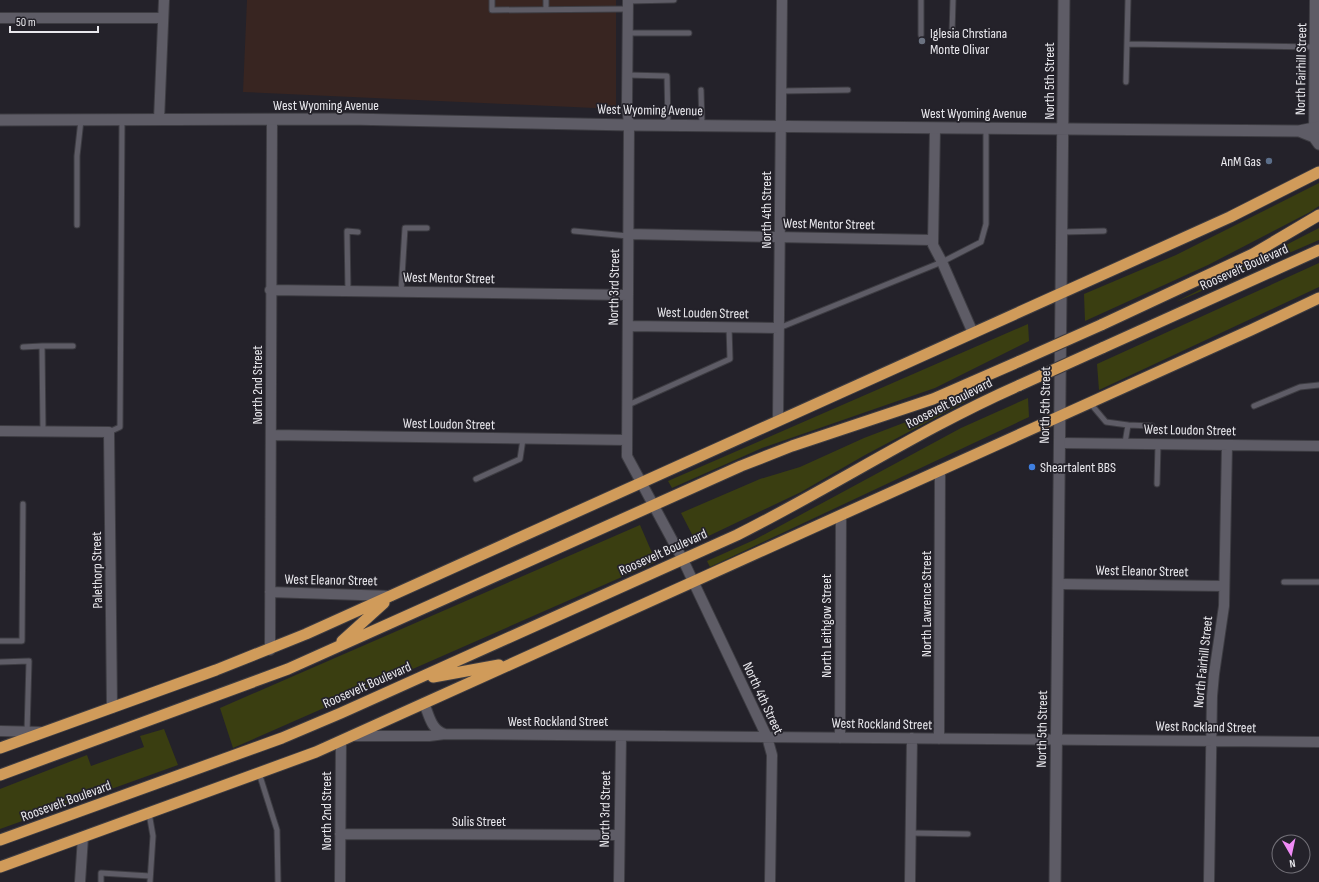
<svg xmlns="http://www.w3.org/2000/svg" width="1319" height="882" font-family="'Sofia Sans Condensed',sans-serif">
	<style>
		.industrial { fill: #382521 }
		.green { fill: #3a3e11 }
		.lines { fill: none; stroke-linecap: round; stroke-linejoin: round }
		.service-casing { stroke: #3d3c42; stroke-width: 7 }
		.minor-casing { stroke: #3d3c42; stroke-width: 12 }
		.tertiary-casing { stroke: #3d3c42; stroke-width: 13 }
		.trunk-casing { stroke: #3d3c42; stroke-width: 13 }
		.service { stroke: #5e5c66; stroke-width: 5 }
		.minor { stroke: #5e5c66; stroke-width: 10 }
		.tertiary { stroke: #5e5c66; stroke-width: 11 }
		.trunk { stroke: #d09b5a; stroke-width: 11 }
		.trunk-bridge-casing { stroke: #3d3c42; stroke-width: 13; stroke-linecap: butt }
		.trunk-bridge { stroke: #d09b5a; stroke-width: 11 }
		.worship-dot { fill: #6b7280; stroke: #24222a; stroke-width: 1.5 }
		.service-dot { fill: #5c6f8a; stroke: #24222a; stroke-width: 1.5 }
		.shop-dot { fill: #3f7fe0; stroke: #24222a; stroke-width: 1.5 }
		.labels { text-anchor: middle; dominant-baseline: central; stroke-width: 3.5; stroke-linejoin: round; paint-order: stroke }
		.poi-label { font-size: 14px; fill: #e9e8ed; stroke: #24222a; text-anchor: start }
		.street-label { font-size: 14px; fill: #e9e8ed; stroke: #24222a }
	</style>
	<rect width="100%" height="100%" fill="#24222a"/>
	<path class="industrial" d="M247 0H616V109L243 92Z"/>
	<path class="green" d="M1319 183V206L1310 212 1208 265 1085 321 1084 294 1176 255Z
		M1319 228V240L1176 302Z
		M1319 263V287L1099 390 1097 364Z
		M1028 324 1029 341 935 388 762 448 672 488 668 481Z
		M982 393 865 455 801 492 696 542 681 513 760 479 800 467 864 438Z
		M1028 398 1029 417 710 567 707 561 754 540 961 428Z
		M640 525 656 562 233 748 220 708Z
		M164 729 178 765 0 829V789L87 755 91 766 144 747 140 736Z"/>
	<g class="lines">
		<defs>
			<path id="service" d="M492 0V10L628 9
				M546 0V9
				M628 1 674 0
				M628 33H689
				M952 33 953 0
				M921 35V0
				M1127 44 1315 47
				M627 75 667 76 668 125
				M1126 82 1128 0
				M701 90 702 125
				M781 91 848 90
				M77 225V156L81 120
				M574 231 628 236
				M1062 232 1104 231
				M348 291 347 231 358 232
				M401 292 405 228H427
				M779 328 942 262 981 242 986 224V128
				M42 346H73
				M23 347 42 346 43 431
				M1090 403 1106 422 1128 425
				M628 405 730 359 729 327
				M1254 406 1300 387 1319 385
				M109 432 120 427 122 120
				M1125 443 1128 425 1152 426
				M476 479 520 459 523 439
				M1157 484 1158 444
				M1284 582H1319
				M0 641H22L23 504
				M0 662 29 661 27 732
				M259 773 277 830 278 882
				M149 813 153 836 150 882
				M911 833 968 834
				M101 882V873L150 876"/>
			<path id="minor" d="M628 0 627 104 629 125 627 456 683 560 767 737 772 755 770 882
				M0 18H163
				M159 120 164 0
				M935 128 933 245 942 262 973 333
				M1314 136 1315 0
				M628 234 932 240
				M270 290 628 295
				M628 326 779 328
				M778 421 782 0
				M0 431 109 432 112 708
				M271 435 626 440
				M1060 443 1319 446
				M1059 584 1224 586
				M270 592 391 596
				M270 650 272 120
				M424 703C429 715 431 730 445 734
				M0 731 41 732
				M351 736H429L445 734 1319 742
				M840 738 841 515
				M939 739 940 470
				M340 834 619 835
				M80 882 83 837
				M340 882 341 741
				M619 882 621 736
				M910 882 912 738
				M1209 882 1212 696 1214 674 1224 606 1227 445"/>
			<path id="tertiary" d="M0 120 349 119 629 125 1299 131 1319 127
				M1299 131 1314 137 1319 144
				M1055 882 1064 0"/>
			<path id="trunk" d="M1101 325 1253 254 1319 215
				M1102 348 1319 250
				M342 641 384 603
				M433 677 499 665
				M0 748 216 670 306 634 1230 217 1319 172
				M0 775 288 669 741 466 792 446 933 399 1020 361
				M0 840 282 738 341 713 737 535C833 487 922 428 1020 385
				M0 867 316 752 1251 330 1319 298"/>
		</defs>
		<use href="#service" class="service-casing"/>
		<use href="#minor" class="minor-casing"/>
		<use href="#tertiary" class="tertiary-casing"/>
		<use href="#trunk" class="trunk-casing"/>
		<use href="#service" class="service"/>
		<use href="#minor" class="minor"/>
		<use href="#tertiary" class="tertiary"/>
		<use href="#trunk" class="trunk"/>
		<defs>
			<path id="trunk-bridge" d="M1020 361 1101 325
				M1020 385 1102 348"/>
		</defs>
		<use href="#trunk-bridge" class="trunk-bridge-casing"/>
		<use href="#trunk-bridge" class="trunk-bridge"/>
	</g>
	<circle class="worship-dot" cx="922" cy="41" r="4"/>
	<circle class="service-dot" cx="1269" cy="161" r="4"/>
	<circle class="shop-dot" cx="1032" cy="467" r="4"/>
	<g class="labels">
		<g class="poi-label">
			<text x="930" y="33">Iglesia Chrstiana<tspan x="930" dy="16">Monte Olivar</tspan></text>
			<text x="1261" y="161" text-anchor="end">AnM Gas</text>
			<text x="1040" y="467">Sheartalent BBS</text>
		</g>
		<g class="street-label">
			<text transform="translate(1301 69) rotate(-89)">North Fairhill Street</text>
			<text transform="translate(1049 81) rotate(-90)">North 5th Street</text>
			<text x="326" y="105">West Wyoming Avenue</text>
			<text transform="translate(650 110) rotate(1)">West Wyoming Avenue</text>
			<text x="974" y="113">West Wyoming Avenue</text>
			<text transform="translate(766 210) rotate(-90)">North 4th Street</text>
			<text transform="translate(829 224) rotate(1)">West Mentor Street</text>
			<text transform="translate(1244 267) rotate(-24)">Roosevelt Boulevard</text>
			<text transform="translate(449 278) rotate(1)">West Mentor Street</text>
			<text transform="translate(614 287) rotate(-89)">North 3rd Street</text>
			<text transform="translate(703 313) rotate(1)">West Louden Street</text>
			<text transform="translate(257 385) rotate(-90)">North 2nd Street</text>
			<text transform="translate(949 403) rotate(-27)">Roosevelt Boulevard</text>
			<text transform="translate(1045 405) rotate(-89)">North 5th Street</text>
			<text transform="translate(449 424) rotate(1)">West Loudon Street</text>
			<text transform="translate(1190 430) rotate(1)">West Loudon Street</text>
			<text transform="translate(663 552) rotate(-24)">Roosevelt Boulevard</text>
			<text transform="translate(97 570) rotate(-91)">Palethorp Street</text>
			<text transform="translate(1142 571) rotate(1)">West Eleanor Street</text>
			<text transform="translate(331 580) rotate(1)">West Eleanor Street</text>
			<text transform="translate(926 604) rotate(-90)">North Lawrence Street</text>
			<text transform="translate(826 626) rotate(-90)">North Leithgow Street</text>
			<text transform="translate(1203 662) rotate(-84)">North Fairhill Street</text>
			<text transform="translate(367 685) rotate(-24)">Roosevelt Boulevard</text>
			<text transform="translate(763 698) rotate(65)">North 4th Street</text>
			<text x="558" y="721">West Rockland Street</text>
			<text transform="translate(882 724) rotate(1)">West Rockland Street</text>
			<text transform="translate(1206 727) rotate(1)">West Rockland Street</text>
			<text transform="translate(1042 729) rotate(-89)">North 5th Street</text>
			<text transform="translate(66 801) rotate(-20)">Roosevelt Boulevard</text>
			<text transform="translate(605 809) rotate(-89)">North 3rd Street</text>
			<text transform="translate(326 811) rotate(-90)">North 2nd Street</text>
			<text x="479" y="821">Sulis Street</text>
		</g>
	</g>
	<g transform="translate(1291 854) rotate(171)"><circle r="19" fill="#24222a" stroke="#737178"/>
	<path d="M0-3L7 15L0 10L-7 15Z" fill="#f08bf6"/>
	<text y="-6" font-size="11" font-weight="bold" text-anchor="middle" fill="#e9e8ed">N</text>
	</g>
	<path d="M10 26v6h88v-6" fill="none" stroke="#e9e8ed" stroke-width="2"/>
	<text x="16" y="26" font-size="12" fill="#e9e8ed" stroke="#24222a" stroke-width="3" paint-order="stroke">50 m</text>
</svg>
